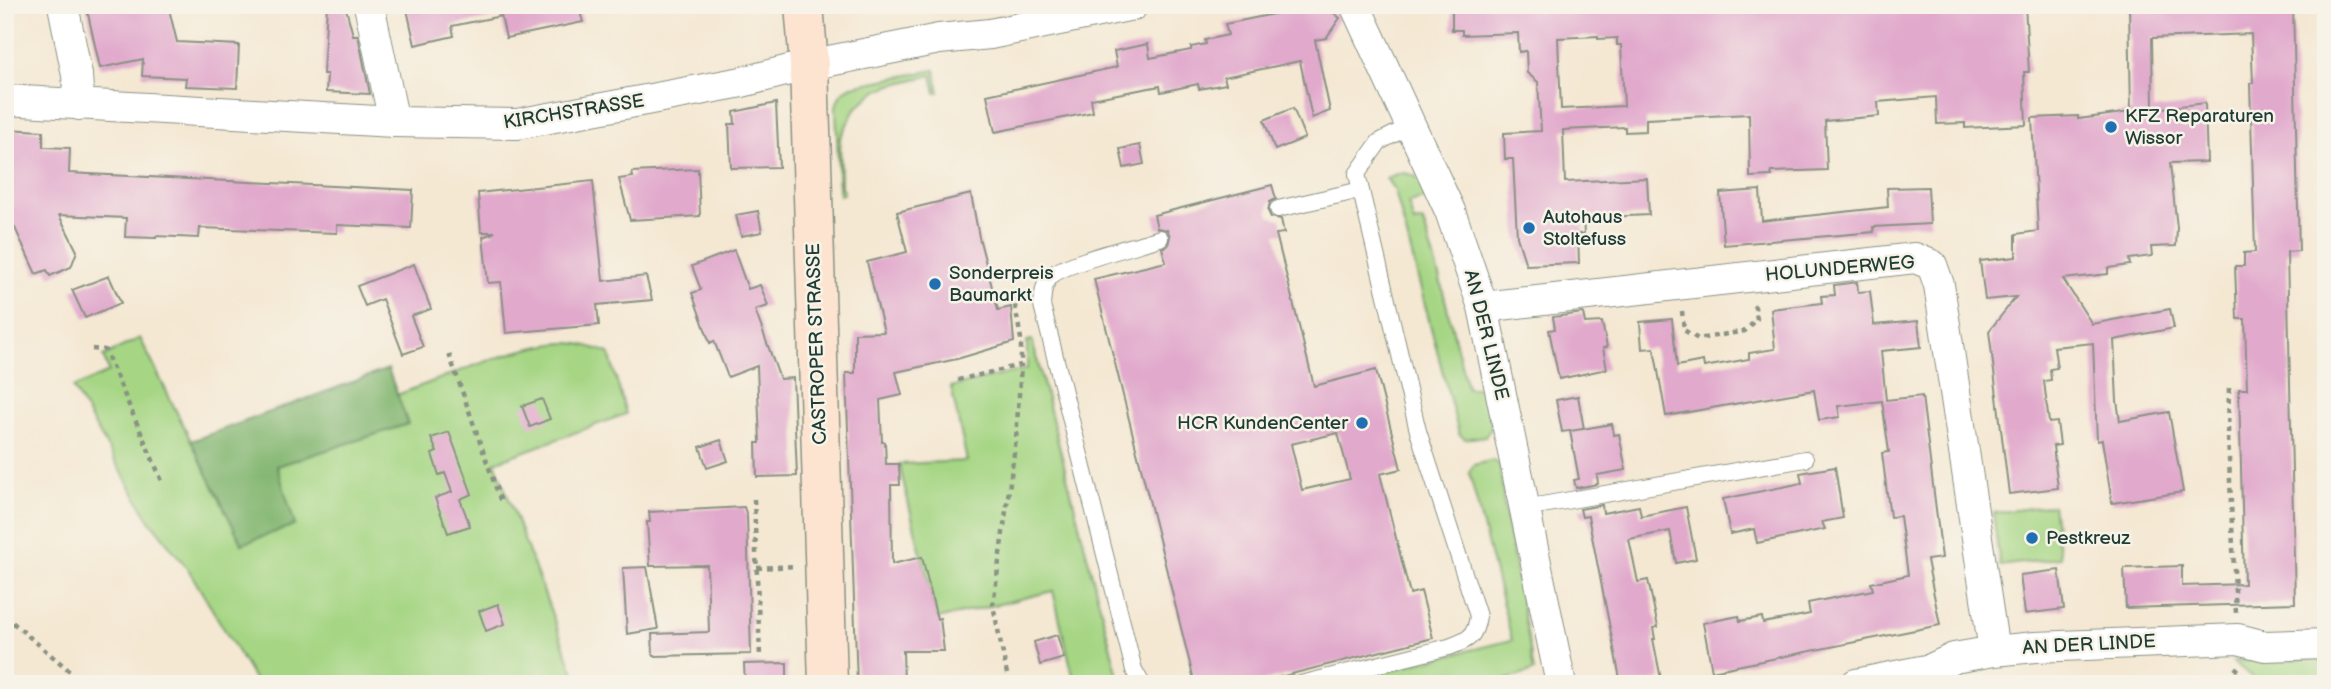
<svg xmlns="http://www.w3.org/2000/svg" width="2331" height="689" font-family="'Balsamiq Sans',sans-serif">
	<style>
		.green { fill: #a6d684; stroke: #628a5c; stroke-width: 2 }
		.forest { fill: #84b772; stroke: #527a53; stroke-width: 2 }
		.building { fill: #e1a9cc; fill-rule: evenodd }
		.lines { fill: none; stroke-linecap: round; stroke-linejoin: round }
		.service-casing { stroke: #8a9284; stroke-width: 18 }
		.minor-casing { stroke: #8a9284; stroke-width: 32 }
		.secondary-casing { stroke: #8a9284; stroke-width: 41 }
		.path { stroke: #8a9284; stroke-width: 4.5; stroke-dasharray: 5 5; stroke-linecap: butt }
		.service { stroke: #fff; stroke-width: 16 }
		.minor { stroke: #fff; stroke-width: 30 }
		.secondary { stroke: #fde4d1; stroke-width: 38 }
		.poi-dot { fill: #1f6fb2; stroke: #f7f3e8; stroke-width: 2.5 }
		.labels { text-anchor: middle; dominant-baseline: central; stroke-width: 5; stroke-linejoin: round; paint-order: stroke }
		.street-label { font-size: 19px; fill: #1f3d34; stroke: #f7f3e8 }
		.poi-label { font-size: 19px; fill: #1f3d34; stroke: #f7f3e8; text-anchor: start }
	</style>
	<rect width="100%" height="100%" fill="#f7f3e8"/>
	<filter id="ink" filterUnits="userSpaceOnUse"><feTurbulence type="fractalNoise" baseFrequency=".0143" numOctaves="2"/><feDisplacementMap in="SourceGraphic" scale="14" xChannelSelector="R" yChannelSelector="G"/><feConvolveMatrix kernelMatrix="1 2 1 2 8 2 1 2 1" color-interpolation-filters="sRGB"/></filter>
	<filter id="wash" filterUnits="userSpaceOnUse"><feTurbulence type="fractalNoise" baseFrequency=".00686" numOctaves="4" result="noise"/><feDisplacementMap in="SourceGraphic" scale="28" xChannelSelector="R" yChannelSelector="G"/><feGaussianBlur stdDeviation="1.57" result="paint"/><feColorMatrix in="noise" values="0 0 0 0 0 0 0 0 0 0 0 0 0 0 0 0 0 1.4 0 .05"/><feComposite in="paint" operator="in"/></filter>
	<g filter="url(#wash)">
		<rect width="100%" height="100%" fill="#f4e8d3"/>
		<path class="green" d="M935 70 939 92 936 93 932 75 891 85 874 92 855 109 840 138 841 188 843 189V194L839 195 836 106C839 95 842 91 852 86Z
			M1400 173C1418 173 1423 182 1431 197L1408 203 1414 223 1423 221 1441 283 1467 388H1481L1485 390 1492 427 1485 436 1465 439 1459 434 1395 191 1386 178Z
			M140 338 242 544 277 466 407 424 397 395C444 378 519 344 567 343 581 343 595 348 609 353L626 414 495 462 578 684H257L188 569 150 521 73 388 109 372 103 356Z
			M1032 340 1120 684H1075L1053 591 937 619 899 464 967 461 951 387 1027 369V341Z
			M1493 460 1500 465 1504 506 1534 671 1493 684H1329L1512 640 1469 472 1474 465Z
			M2053 505 2060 558 2000 566 1993 513Z
			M2326 658V684H2262L2232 661Z"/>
		<path class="forest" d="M388 369 408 424 277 466 295 525 242 544 191 441Z"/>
		<g id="blocks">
			<path class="building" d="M86 5H168L177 42 239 45 237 88 185 86 186 78 142 76 143 59 100 68Z
				M327 5H345L353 35H358L370 94 326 92 327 74H323Z
				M406 5H578L583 22 506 38 501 16 452 26 454 36 415 45Z
				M1272 5H1324L1340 18 1326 38 1315 40 1330 111 1312 118 1300 61 1224 77 1226 84 1199 89 1198 84 1161 92 1160 86 1091 99 1093 112 995 132 987 95 1117 67 1114 51 1148 44 1150 58 1191 50V47L1206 44 1205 40 1228 35 1225 24 1274 14Z
				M1452 5H2025L2029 72H2024L2026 125 1965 128V123L1937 124 1936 97 1878 102 1879 116 1825 121 1827 170 1771 172 1772 176 1750 177 1749 114 1646 119V131L1625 132V127L1563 130 1565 182 1647 178 1649 215 1583 218 1584 234H1578L1579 263 1526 265 1517 237 1513 159H1505L1504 133 1541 131 1538 82 1527 73 1526 51 1519 52 1518 33 1462 35V30H1452ZM1598 36V39L1617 38V45H1621L1624 106 1561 109 1558 38Z
				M2129 5H2293L2299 251 2287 252 2295 603 2126 608 2124 568 2182 566V586L2244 584 2239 389H2247L2245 319H2237L2235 266H2244V253L2255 252 2250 83H2253L2251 34 2152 38 2153 109 2205 103 2207 162 2170 163 2177 228 2176 246 2151 247 2152 256 2129 259 2130 265 2108 268V274L2063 279 2092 324 2170 309 2174 328 2114 340 2117 401 2120 421 2169 412 2183 492 2112 503 2102 440 2097 441 2093 343 2054 347 2057 368 2050 369 2051 380 2044 381 2049 423 2057 422 2060 445 2053 446 2058 488 2009 494 1989 331 2016 297 1985 300 1980 261 2016 257V234L2038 231 2032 118 2078 116V119L2131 112Z
				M776 103 779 167 731 168 729 124H735L734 112Z
				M1293 108 1305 138 1275 150 1264 120Z
				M5 129 43 131V147L70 148 69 173 413 190 411 228 337 225V233L200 228 199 238 156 236V238L125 237 126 218 59 215 77 251 71 267 50 276 47 270 36 274 5 206Z
				M1140 145 1144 164 1124 168 1120 149Z
				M698 169 700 216 630 220 619 179 633 177 632 172Z
				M593 181 603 281 646 276 652 300 597 305 599 325 506 333 501 282 488 283 483 237 495 232H481L478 193Z
				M1272 185 1276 199 1270 202 1268 211 1271 217 1281 219 1284 233 1276 234 1314 386 1376 370 1401 469 1380 474 1410 594 1421 591 1433 638 1252 684H1195L1094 279 1166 262 1162 248 1168 245 1170 236 1167 230 1157 228 1154 215ZM1338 433 1350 479 1302 490 1291 444Z
				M1928 187 1930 224 1873 227 1874 232 1724 245 1720 193 1760 190 1762 221 1888 207 1887 188Z
				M971 194 979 237 998 310 1011 307 1014 342 957 359 896 372 902 395 880 400 882 442H885L886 464H899L900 485H891L892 564 922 557 937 619 940 618 944 651H903L904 684H857L846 373H855V333L884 332 867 262 907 252 897 212Z
				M758 211 762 232 741 236 736 215Z
				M734 250 748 289 760 285 764 295 768 306 755 310 780 379 793 378 797 476 757 477 756 443H760L757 366 728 377 714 341 710 343 692 293 701 290 692 266Z
				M414 264 431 309 411 316 423 347 403 354 382 299 365 306 357 286Z
				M109 276 121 303 85 318 72 290Z
				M1857 282 1858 292 1870 291 1874 325 1918 321 1921 347 1881 351 1886 400 1922 396 1942 558 1927 560 1940 625 1712 671 1703 623 1739 616 1740 621 1762 617 1763 623 1810 614 1808 603 1873 590 1871 583 1908 575 1900 516 1890 517 1882 453 1889 452 1882 401 1838 406 1840 417 1819 420 1814 390 1666 416 1654 348 1642 349 1640 322 1672 319 1677 366 1703 361 1704 367 1749 359V353L1775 349 1771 309 1822 303 1821 296 1835 295 1834 285Z
				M1583 313 1585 323 1602 322 1607 347 1603 348 1607 369 1559 379 1549 330 1555 329 1553 317Z
				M1578 396 1584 429 1562 432 1556 400Z
				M542 399 550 419 530 427 522 406Z
				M1612 424 1614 435 1619 434 1626 470 1597 475 1598 484 1576 488 1574 480 1579 479 1570 431Z
				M449 432 472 494 460 499 470 526 448 533 435 498 452 492 445 473 439 475 432 454 437 452 431 438Z
				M721 440 728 461 707 468 700 447Z
				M1835 467 1843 518 1822 522 1825 529 1757 543 1754 529 1730 534 1723 499 1802 483 1800 473Z
				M1602 505 1603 513 1639 506 1641 516 1686 507 1696 559 1676 563 1670 531 1629 539 1638 582 1648 580 1658 627 1653 628 1655 639H1653L1661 679 1635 684H1621L1588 516 1582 517 1580 509Z
				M744 507 747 516 751 654 653 656 652 634 709 632 707 565 650 566 647 522H650L649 512Z
				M647 567 658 629 627 634 623 568Z
				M2059 570 2064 609 2025 614 2020 575Z
				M498 604 505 624 486 631 479 611Z
				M1057 635 1064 658 1040 665 1034 642Z
				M787 663V684H745L744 664Z"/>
		</g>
	</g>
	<g filter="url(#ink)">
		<use href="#blocks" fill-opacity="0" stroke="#8a9284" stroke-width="2"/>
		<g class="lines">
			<defs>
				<path id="service" d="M1278 209 1361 190
					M1525 508 1805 459
					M1142 684 1134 670 1042 305C1043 294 1043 283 1052 275 1068 262 1136 246 1160 238
					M1301 684 1449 647C1468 640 1475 638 1478 616L1418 431 1357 174 1379 142 1412 125"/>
				<path id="minor" d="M63 5 77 75 79 105
					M369 5 394 122
					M1355 5 1450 211 1483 307 1561 684
					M5 100 394 122 517 124 742 82 809 65 939 39 990 34 1133 5
					M1483 307 1915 258 1932 265 1939 285 1994 651
					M1856 684 1931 669 1954 658 1994 651 2035 647 2238 639 2265 646 2326 644"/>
				<path id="secondary" d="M804 5 809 65 828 684"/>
			</defs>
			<use href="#service" class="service-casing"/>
			<use href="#minor" class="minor-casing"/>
			<use href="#secondary" class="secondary-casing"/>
			<path class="path" d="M1682 311 1684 330 1698 339 1745 331 1757 319 1755 307 1752 303
				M92 349 105 350 162 481
				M449 354 502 505
				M958 380 1021 365V339L1014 300 1004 299
				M2229 388 2228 436 2236 614
				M754 499 760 656
				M757 568 795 566
				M5 616 85 684
				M2235 667 2252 684
				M1007 674 993 605 1016 439 1021 365"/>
			<use href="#service" class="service"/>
			<use href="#minor" class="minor"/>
			<use href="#secondary" class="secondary"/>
		</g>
	</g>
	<g class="poi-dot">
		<circle cx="2111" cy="127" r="7"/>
		<circle cx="1529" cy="228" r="7"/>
		<circle cx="935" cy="284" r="7"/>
		<circle cx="1362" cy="423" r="7"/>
		<circle cx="2032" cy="538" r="7"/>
	</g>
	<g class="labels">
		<g class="street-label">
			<text transform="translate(574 112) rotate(-9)">KIRCHSTRASSE</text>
			<text transform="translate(1840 269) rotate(-5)">HOLUNDERWEG</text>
			<text transform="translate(1486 335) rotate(76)">AN DER LINDE</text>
			<text transform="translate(817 344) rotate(-92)">CASTROPER STRASSE</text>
			<text transform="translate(2089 645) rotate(-3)">AN DER LINDE</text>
		</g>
		<g class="poi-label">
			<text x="2125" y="116">KFZ Reparaturen<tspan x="2125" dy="22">Wissor</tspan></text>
			<text x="1543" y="217">Autohaus<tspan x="1543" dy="22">Stoltefuss</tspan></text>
			<text x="949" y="273">Sonderpreis<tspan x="949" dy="22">Baumarkt</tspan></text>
			<text x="1348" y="423" text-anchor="end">HCR KundenCenter</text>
			<text x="2046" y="538">Pestkreuz</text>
		</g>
	</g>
	<rect width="2331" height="689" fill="none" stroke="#f7f3e8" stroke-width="28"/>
</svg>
